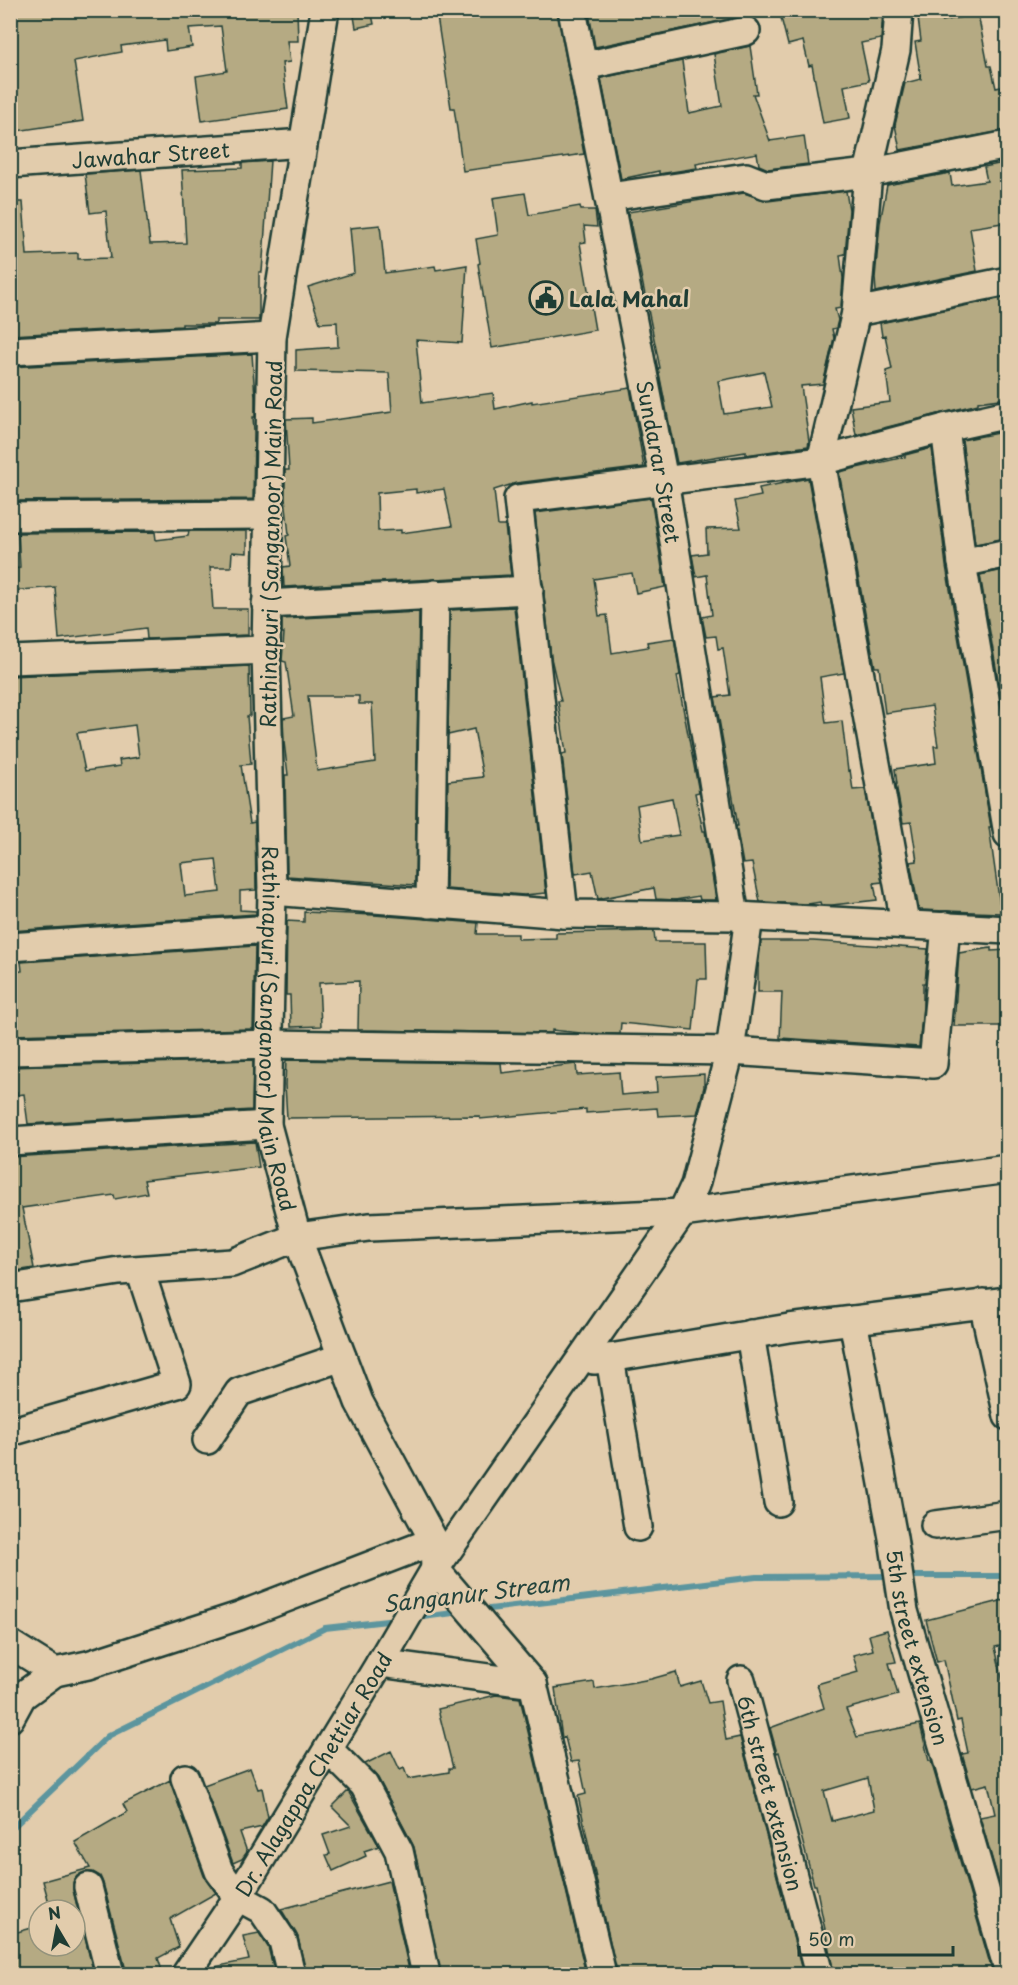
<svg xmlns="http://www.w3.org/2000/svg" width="1018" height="1985" font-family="'Playpen Sans',sans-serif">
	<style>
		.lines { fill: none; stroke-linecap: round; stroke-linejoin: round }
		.stream { stroke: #5c959e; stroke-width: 6 }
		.building { fill: #b5aa83; stroke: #1f3d34; stroke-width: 1.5; fill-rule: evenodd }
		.minor-casing { stroke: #1f3d34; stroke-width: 32 }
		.minor { stroke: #e2ccac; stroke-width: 27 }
		.labels { text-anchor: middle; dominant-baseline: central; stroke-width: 5; stroke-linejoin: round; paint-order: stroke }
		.street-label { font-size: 21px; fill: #1f3d34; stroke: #e2ccac }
		.poi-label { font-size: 21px; font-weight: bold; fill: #1f3d34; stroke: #e2ccac; text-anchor: start }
		.water-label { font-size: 22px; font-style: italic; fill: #24443d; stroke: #e2ccac }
	</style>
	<rect width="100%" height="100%" fill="#e2ccac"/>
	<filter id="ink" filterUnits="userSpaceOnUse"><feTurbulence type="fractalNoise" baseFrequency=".0167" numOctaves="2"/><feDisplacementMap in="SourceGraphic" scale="12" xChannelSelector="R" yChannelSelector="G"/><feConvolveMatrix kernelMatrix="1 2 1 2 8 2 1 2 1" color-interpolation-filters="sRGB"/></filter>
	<g filter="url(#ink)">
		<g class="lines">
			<path class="stream" d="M905 1576H1008
				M481 1610 756 1577 891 1576
				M415 1618 461 1612
				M10 1830 108 1736 325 1628 396 1620"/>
		</g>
		<path class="building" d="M10 10H297L298 41H287L290 62 282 63 288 109 202 121 196 76 227 71 221 26 189 28 192 47 166 51 165 40 121 46 122 52 74 61 83 121 10 132V75L14 74 10 40Z
			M353 10H371L374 24 356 28Z
			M436 10H557L584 154 463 171 454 108H451Z
			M599 10H744L745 16 595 47 589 13Z
			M779 10H883L881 39 861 43 869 81 844 86 850 118 823 123 812 65 809 66 803 41 788 45Z
			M917 10H941L942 21 978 14 988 66H991L996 88 1001 87 1008 130 900 150 895 125 905 83 921 79 915 42 921 41Z
			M750 46 757 94H753L770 141 804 136 808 164 768 169 759 165 757 153 696 164 697 168 659 174V171L621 179 601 78 682 61 689 113 722 106 714 54Z
			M270 161 262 272H259V320H216V324H182V326L10 335V202H23L27 255 78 253V259L111 258 106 211 90 213 85 174 141 170 150 244 186 243 182 170 242 168V163Z
			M1008 162V222L970 228 977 271 876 292 875 278 880 223 887 185 950 173 952 186 987 181 984 167Z
			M846 191 849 210 845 254 840 255 843 278 841 308 835 309 838 320 836 328 832 329 834 338 823 384 801 386 809 441 808 446 746 455V452L677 463 658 368H660L628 212 744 193 768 201ZM764 372 772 407 724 414 718 381Z
			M525 193 529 215 580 206 581 210H595L597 227 584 226 586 242 580 243 595 330 492 348 478 264 480 263 476 239 498 235 493 198Z
			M380 225 385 273 435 266 436 270 467 265 462 343 416 340 422 403 493 393 495 409 532 401V403L630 388 644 467 516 483 494 490 498 526H505L511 575 284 587 283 567 290 566 286 536 289 535 285 498V470H289L286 419 312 418V423L392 412 389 373 296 371V350L338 347 337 322 320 323 308 287 354 273 350 228ZM416 489V493L444 489 452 526 401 533V530L378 531 377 493Z
			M1008 297V398L978 402V404L856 435 851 407 890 402 886 371 892 369 885 335 882 336 880 323Z
			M252 354 255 397V417H253L254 432 253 499 10 501V367Z
			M1008 431V538L975 544 962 440Z
			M932 448 946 566 991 827H989L1001 913 919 910 910 862 917 861 911 822 903 823 896 784H897L895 769 936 763 934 746H938L932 706 885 713 879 667H875L839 472 905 457V455Z
			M808 478 844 673 820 677 826 723 842 721 848 771 850 770 853 790 865 789 882 882 874 883 877 900 832 905H821L820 902 808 904 760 902 752 863 743 864 736 826H738L715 697 730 695 723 648 718 649 716 636 706 637 702 617 712 615 707 575 696 577 692 555 707 553 706 529 741 528 735 501 761 496 759 488Z
			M651 498 665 587 636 593 632 573 594 579 599 616 607 615 612 653 648 647 647 642 674 638 680 675 677 676 699 792 695 793 703 831H705L716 900H700L699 896 675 900 656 899 654 888 598 899 592 871 575 874 562 754 566 753 558 701H561L551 658 535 513ZM672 798 679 835 642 840 637 805Z
			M189 531H247V553L232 552 231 567H210L213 609H248V635L147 639 146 628 59 639 55 587 10 591V569L20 568 18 533 155 532 156 540 188 536Z
			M1008 569V737L980 575Z
			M514 607 546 893 524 895 446 889 448 781 483 777 474 729 448 735 450 610Z
			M419 612 415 885 287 876 285 775H288L284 742 283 718 294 716 286 662 282 661 284 633H282V619ZM308 696H359V704H372L375 762 317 771Z
			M249 666 250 716H247L251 764 241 765 250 823 255 822 256 890 240 891V910L256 911V914L10 931V676ZM135 725 139 757 119 760 120 766 85 771 77 733ZM216 859 220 892 185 896 181 863Z
			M304 912 374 915 478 923 477 934H518V939L556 938V933L654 931 655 942H706L707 979H698L693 1030 621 1023 620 1034 581 1033 552 1030V1033L358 1030 359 981 319 983 321 1026 291 1027 290 995H286L287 921 304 922Z
			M761 941H813L928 949 925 983H923V1006L919 1047 780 1038 782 992H758V969Z
			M255 946 253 1029 10 1035V973L22 971 21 962Z
			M991 948V951L1008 950V1026H954L959 953Z
			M253 1060 252 1110 28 1124 24 1094 17 1095V1092L10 1093V1067Z
			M286 1060 501 1063 502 1073 576 1064 577 1075 619 1072 621 1095 657 1092 656 1077 704 1074V1087L697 1114 658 1116 657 1108 586 1113V1109L480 1119V1116L287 1118 285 1085Z
			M255 1142 259 1167 144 1180 147 1193 115 1199 114 1195 22 1208 34 1268 10 1272V1157Z
			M1008 1599V1627L1000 1629 1004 1645 995 1647 1003 1682 1008 1681 1007 1910 980 1817 995 1814 988 1784 972 1788 962 1754 968 1753 961 1720 957 1721 944 1660 937 1662 926 1620Z
			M887 1630 896 1662 889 1663 898 1695 846 1709 857 1737 920 1724 929 1761H931L993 1974H834L816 1885H814L779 1752 777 1753 770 1728 824 1708 817 1684 858 1672 853 1655 873 1650 869 1635ZM868 1778 874 1810 832 1821 824 1791Z
			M676 1672 680 1687 701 1681 708 1703 720 1701 726 1740 740 1737 803 1974H617L578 1796 586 1794 579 1761 571 1762 565 1737 562 1738 555 1688 594 1682 595 1689 651 1679Z
			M496 1695 520 1698 586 1974H441L414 1847 378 1778 365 1764 391 1751 400 1770 404 1768 408 1779 449 1772V1768H453L438 1709Z
			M250 1768 258 1789 262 1788 268 1817 262 1827 240 1832 247 1852 242 1859 233 1863 204 1785Z
			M170 1780 204 1876 216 1893 170 1919 179 1947 158 1958 163 1974H127L103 1883 100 1876 93 1872H85L77 1876 73 1882V1890L93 1970 90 1971 92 1974H10V1934L39 1926V1946H75V1910H51L43 1881 90 1868 75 1842 127 1812 123 1804Z
			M348 1791 379 1846 364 1851 366 1856 333 1871 326 1855 330 1854 323 1835 351 1826 332 1807Z
			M389 1881 410 1974H306L298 1937 281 1909Z
			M259 1933 268 1947 275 1974H215L214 1967 249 1960 243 1936Z"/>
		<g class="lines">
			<defs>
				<g id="minor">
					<path id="s1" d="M325 10 272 337 266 650 272 891 267 1125 297 1237 359 1402 434 1541 435 1569 533 1684 602 1974"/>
					<path id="s2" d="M572 10 664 480 735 916"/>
					<path d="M899 10 896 50 868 173 856 312 821 461 905 923"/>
					<path d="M584 66 746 31"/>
					<path id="s3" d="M10 164 290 144"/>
					<path d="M609 197 746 177 766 185 868 173 1008 145"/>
					<path d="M856 312 1008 281"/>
					<path d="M10 351 272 337"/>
					<path d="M945 428 962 563 1008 834"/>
					<path d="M10 517 269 515"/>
					<path d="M962 563 1008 553"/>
					<path d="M266 604 529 590"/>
					<path d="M10 660 266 650"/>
					<path d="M272 891 564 914 735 916 1008 930"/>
					<path d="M430 904 435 594"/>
					<path d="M564 914 518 499 821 461 945 428 1008 414"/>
					<path d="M10 947 271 929"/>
					<path d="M10 1051 268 1044 730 1051 933 1064 946 926"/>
					<path d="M10 1141 267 1125"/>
					<path d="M10 1288 119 1271 232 1263 297 1237 369 1227 682 1213 1008 1169"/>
					<path d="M983 1303 1008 1416"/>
					<path id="s4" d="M853 1320 893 1538 904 1611 1008 1969"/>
					<path d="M750 1334 778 1502"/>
					<path d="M610 1358 789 1328 1008 1301"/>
					<path d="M594 1360 610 1358 638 1527"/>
					<path d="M10 1432 177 1384 140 1270"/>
					<path d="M207 1440 239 1392 342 1357"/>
					<path d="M935 1525 1008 1515"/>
					<path d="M10 1644 55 1672"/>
					<path d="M380 1663 533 1684"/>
					<path id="s5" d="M741 1680 819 1974"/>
					<path d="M10 1718 22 1696 55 1672 88 1665 239 1616 434 1541"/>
					<path d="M328 1749 364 1785 399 1851 426 1974"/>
					<path d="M185 1778 219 1871 238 1897 262 1910 283 1941 291 1974"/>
					<path d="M88 1887 110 1974"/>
					<path id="s6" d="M186 1974 238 1897 380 1663 435 1569 682 1213 695 1185 730 1051 749 917"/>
				</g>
			</defs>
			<use href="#minor" class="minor-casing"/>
			<use href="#minor" class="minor"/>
		</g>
	</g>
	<defs>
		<symbol id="civic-ring" viewBox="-11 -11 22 22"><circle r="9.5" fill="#e2ccac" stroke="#1f3d34" stroke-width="1.5"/><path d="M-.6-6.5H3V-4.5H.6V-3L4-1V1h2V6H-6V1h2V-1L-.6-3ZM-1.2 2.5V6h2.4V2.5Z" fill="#1f3d34"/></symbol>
	</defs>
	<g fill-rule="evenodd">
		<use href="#civic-ring" x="527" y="279" width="38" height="38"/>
	</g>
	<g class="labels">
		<g class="street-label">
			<text stroke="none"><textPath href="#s3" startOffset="141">Jawahar Street</textPath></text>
			<text stroke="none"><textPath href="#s2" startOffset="460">Sundarar Street</textPath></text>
			<text transform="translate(270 544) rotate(-89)">Rathinapuri (Sanganoor) Main Road</text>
			<text stroke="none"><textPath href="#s1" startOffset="1024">Rathinapuri (Sanganoor) Main Road</textPath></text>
			<text stroke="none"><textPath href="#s4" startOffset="334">5th street extension</textPath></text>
			<text stroke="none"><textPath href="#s6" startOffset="237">Dr. Alagappa Chettiar Road</textPath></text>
			<text stroke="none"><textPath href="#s5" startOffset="117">6th street extension</textPath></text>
		</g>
		<g class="poi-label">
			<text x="569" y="298">Lala Mahal</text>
		</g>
		<g class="water-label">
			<text transform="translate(476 1592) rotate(-7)">Sanganur Stream</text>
		</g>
	</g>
	<rect width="1018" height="1985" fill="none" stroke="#e2ccac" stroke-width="36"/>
	<rect x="18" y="18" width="982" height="1949" fill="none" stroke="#1f3d34" stroke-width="2" filter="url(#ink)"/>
	<g transform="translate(57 1928) rotate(350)"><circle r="28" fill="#e2ccac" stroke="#94937c" stroke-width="1.5"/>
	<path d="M0-4.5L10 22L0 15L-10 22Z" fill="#1f3d34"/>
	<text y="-9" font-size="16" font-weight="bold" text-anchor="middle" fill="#1f3d34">N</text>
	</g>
	<path d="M799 1946v9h154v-9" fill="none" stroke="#1f3d34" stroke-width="3"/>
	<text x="808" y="1946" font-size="18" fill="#1f3d34" stroke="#e2ccac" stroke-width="4.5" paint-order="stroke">50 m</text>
</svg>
